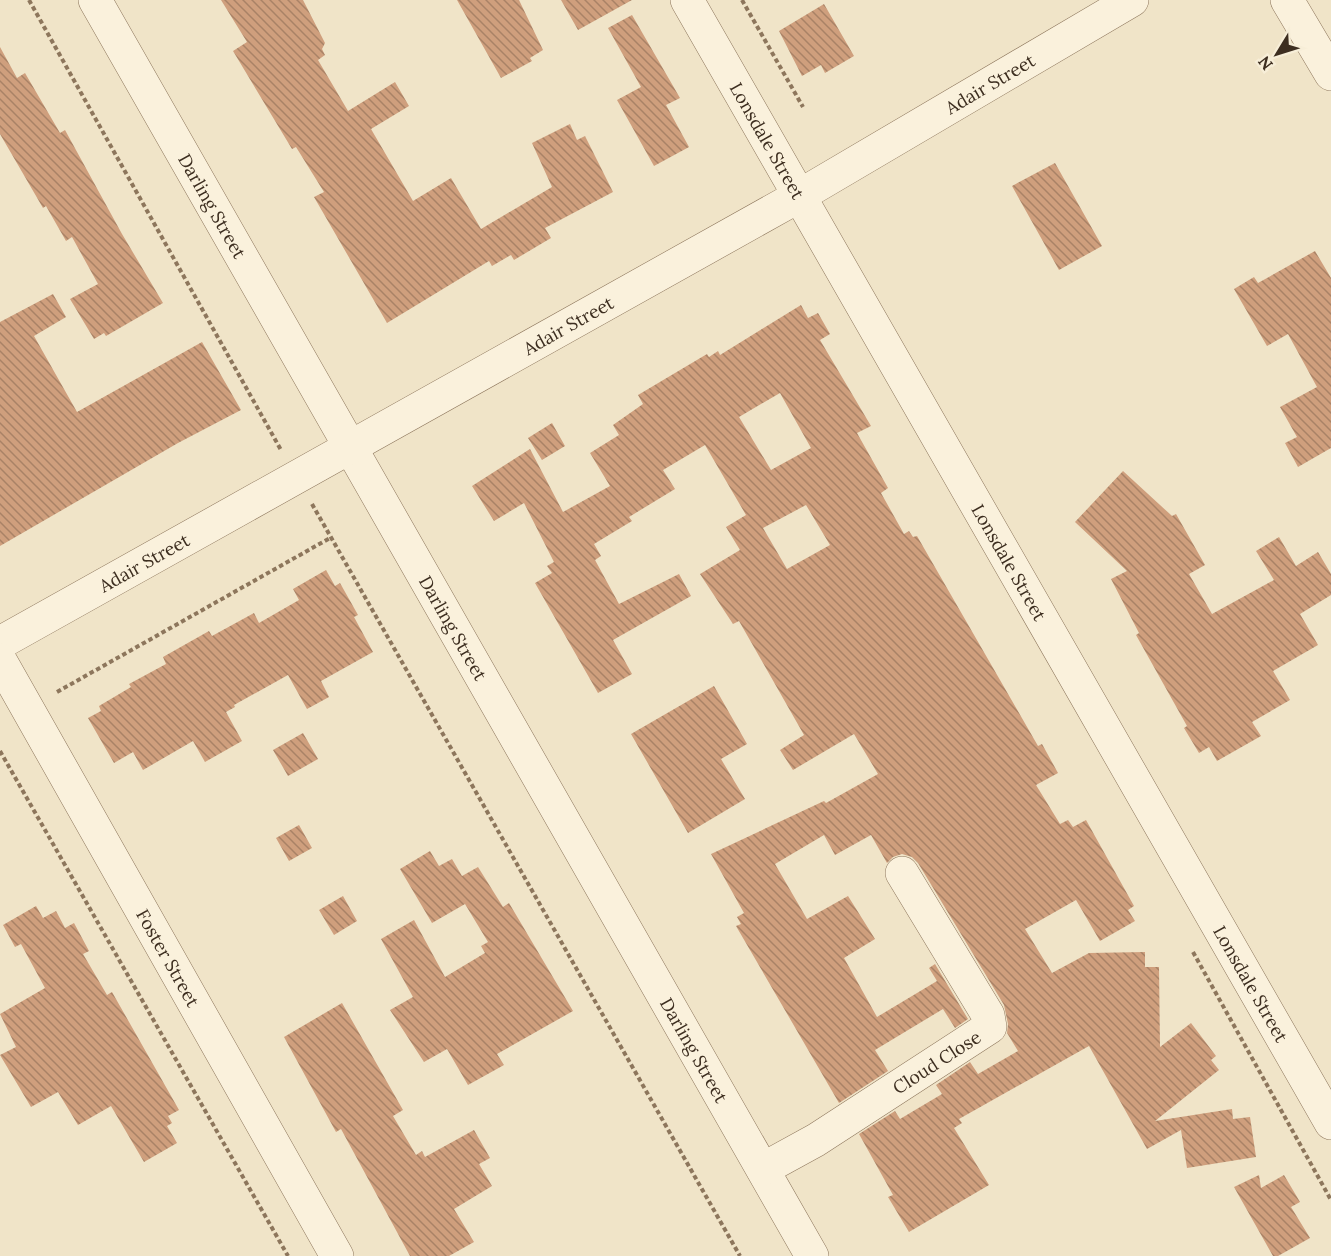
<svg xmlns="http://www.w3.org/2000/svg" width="1331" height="1256" font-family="Lora,serif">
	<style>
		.building { fill: url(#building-back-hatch); fill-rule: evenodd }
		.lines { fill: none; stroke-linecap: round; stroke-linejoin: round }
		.minor-casing { stroke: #8d765c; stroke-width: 34 }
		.path { stroke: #8d765c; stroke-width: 4; stroke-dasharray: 4.5 3; stroke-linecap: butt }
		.minor { stroke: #faf1dc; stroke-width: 33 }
		.labels { text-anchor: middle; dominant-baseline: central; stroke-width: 4.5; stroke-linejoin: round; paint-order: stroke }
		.street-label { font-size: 18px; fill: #3d2e20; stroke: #f7eed8 }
	</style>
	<defs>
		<pattern id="building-back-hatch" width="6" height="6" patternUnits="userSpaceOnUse" patternTransform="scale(1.5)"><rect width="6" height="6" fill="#cf9f7d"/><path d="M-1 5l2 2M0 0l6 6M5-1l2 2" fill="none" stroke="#a98266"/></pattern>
	</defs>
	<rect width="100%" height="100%" fill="#f0e4c8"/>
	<path class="building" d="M221 0H303L325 43 322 49 325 55 318 60 348 111 395 82 409 106 371 129 413 201 451 178 481 229 552 187 532 143 570 124 577 140 585 136 613 192 545 228 551 238 514 260 511 255 492 266 489 261 387 323 314 197 324 192 296 147 292 149 233 51 247 42Z
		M457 0H519L543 50 530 58 532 61 501 78Z
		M561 0H632L578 30Z
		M824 4 854 56 825 73 821 65 802 76 779 31Z
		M632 15 680 98 666 105 689 147 654 166 617 100 641 87 608 28Z
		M0 47 17 78 25 73 60 133 65 130 122 234 163 303 106 336 104 333 94 339 70 299 98 284 72 237 66 241 46 206 43 208 0 134Z
		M1055 163 1102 246 1059 270 1012 186Z
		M1315 251 1331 278V448L1298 467 1285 443 1297 437 1280 407 1317 387 1288 334 1267 346 1234 289 1254 277 1258 283Z
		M53 294 66 317 34 336 77 412 202 342 241 410 178 443 0 546V322Z
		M801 305 808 318 818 313 830 334 820 340 871 426 857 433 888 488 881 493 904 534 909 531 913 537 917 536 1038 746 1042 744 1058 773 1036 785 1060 824 1068 820 1073 827 1086 820 1134 906 1128 910 1135 921 1100 941 1076 900 1025 929 1052 973 1089 953 1145 952V967H1159L1160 1047 1191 1023 1216 1056 1211 1060 1219 1070 1155 1121 1232 1109 1233 1119 1250 1117 1256 1157 1187 1168 1181 1130 1147 1149 1089 1046 959 1119 962 1123 954 1128 989 1185 909 1232 888 1197 893 1195 859 1134 895 1111 900 1119 942 1094 936 1085 970 1062 978 1074 1018 1051 1007 1033 1008 1024 1004 1005 918 863 912 857 902 854 893 857 887 863 871 835 835 855 824 835 775 864 807 919 848 896 875 939 844 958 877 1017 937 981 929 968 935 964 968 1019 955 1028 943 1009 875 1050 888 1071 839 1103 736 926 741 924 737 917 744 913 711 854 824 801 826 803 878 774 854 734 793 770 780 750 804 735 739 621 733 624 700 574 740 550 726 527 746 515 705 445 663 470 675 489 629 517 632 521 594 544 601 556 595 560 619 604 679 574 691 596 613 640 632 674 598 693 535 583 552 573 547 566 554 562 524 503 494 521 472 486 530 449 563 512 610 486 590 453 619 435 613 425 643 404 638 395 707 354 709 357 718 351 720 355ZM780 393 811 448 771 470 739 417ZM806 505 830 545 787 569 763 528Z
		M552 423 565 446 542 460 528 438Z
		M1123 471 1172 516 1176 514 1205 565 1189 574 1212 614 1274 580 1256 551 1279 537 1296 566 1318 552 1331 574V595L1300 614 1318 645 1273 671 1290 700 1252 722 1261 736 1217 761 1209 747 1199 753 1184 728 1187 726 1136 635 1139 633 1111 579 1127 571 1075 522Z
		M326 570 335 586 340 583 358 615 354 617 373 652 321 681 329 697 307 709 288 675 234 705 235 707 226 712 242 741 205 762 193 741 143 770 133 752 114 763 88 718 101 711 99 706 131 687 129 684 166 664 163 657 209 631 212 636 254 613 259 623 299 600 293 589Z
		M714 686 747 744 721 759 745 799 688 833 631 734Z
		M303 733 318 759 288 776 273 750Z
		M299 825 312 848 289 861 276 838Z
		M430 851 439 866 452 859 462 876 478 867 503 907 509 903 573 1011 497 1054 504 1065 468 1085 447 1049 424 1062 390 1010 413 997 381 939 414 920 445 977 485 953 481 946 488 942 465 904 432 923 400 869Z
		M343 896 357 921 334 935 319 910Z
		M36 906 43 918 56 911 65 928 74 923 89 951 83 954 107 995 112 992 179 1110 168 1116 172 1123 167 1126 177 1143 144 1162 111 1106 78 1125 58 1092 31 1107 0 1055 16 1047 0 1014 45 988 21 944 15 947 3 925Z
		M342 1003 403 1110 393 1116 416 1155 422 1151 425 1157 474 1130 490 1158 479 1164 492 1186 454 1209 474 1242 449 1256H410L341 1129 336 1132 284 1037Z
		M1259 1175 1261 1188 1284 1175 1300 1202 1291 1207 1310 1238 1278 1256H1273L1234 1187Z"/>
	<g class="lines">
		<defs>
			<g id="minor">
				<path id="s1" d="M95 0 812 1256"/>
				<path id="s2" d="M687 0 1331 1123"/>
				<path d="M1287 0 1331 74"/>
				<path id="s3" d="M0 643 799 196 1132 0"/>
				<path id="s4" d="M0 660 337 1256"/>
				<path id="s5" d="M763 1169 816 1140 990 1027 988 1015 902 873"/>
			</g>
		</defs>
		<use href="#minor" class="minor-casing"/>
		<path class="path" d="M29 0 281 450
			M742 0 803 107
			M312 504 740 1256
			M57 692 330 538
			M0 751 288 1256
			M1193 952 1331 1200"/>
		<use href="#minor" class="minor"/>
	</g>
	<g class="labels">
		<g class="street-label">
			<text stroke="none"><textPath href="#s3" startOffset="1137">Adair Street</textPath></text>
			<text stroke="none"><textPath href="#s2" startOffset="162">Lonsdale Street</textPath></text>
			<text stroke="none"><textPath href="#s1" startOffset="237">Darling Street</textPath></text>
			<text stroke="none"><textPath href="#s3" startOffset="651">Adair Street</textPath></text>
			<text stroke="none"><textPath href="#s2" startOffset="648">Lonsdale Street</textPath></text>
			<text stroke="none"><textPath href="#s3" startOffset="165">Adair Street</textPath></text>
			<text stroke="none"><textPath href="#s1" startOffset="723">Darling Street</textPath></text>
			<text stroke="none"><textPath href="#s4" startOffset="342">Foster Street</textPath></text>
			<text stroke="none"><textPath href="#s2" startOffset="1134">Lonsdale Street</textPath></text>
			<text stroke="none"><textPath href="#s1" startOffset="1209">Darling Street</textPath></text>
			<text stroke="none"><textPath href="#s5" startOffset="204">Cloud Close</textPath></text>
		</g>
	</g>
	<g transform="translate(1277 54) rotate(232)" stroke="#f7eed8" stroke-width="4.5" paint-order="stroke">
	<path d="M0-4.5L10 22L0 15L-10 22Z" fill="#3d2e20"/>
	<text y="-9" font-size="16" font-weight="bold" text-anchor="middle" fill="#3d2e20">N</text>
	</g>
</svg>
